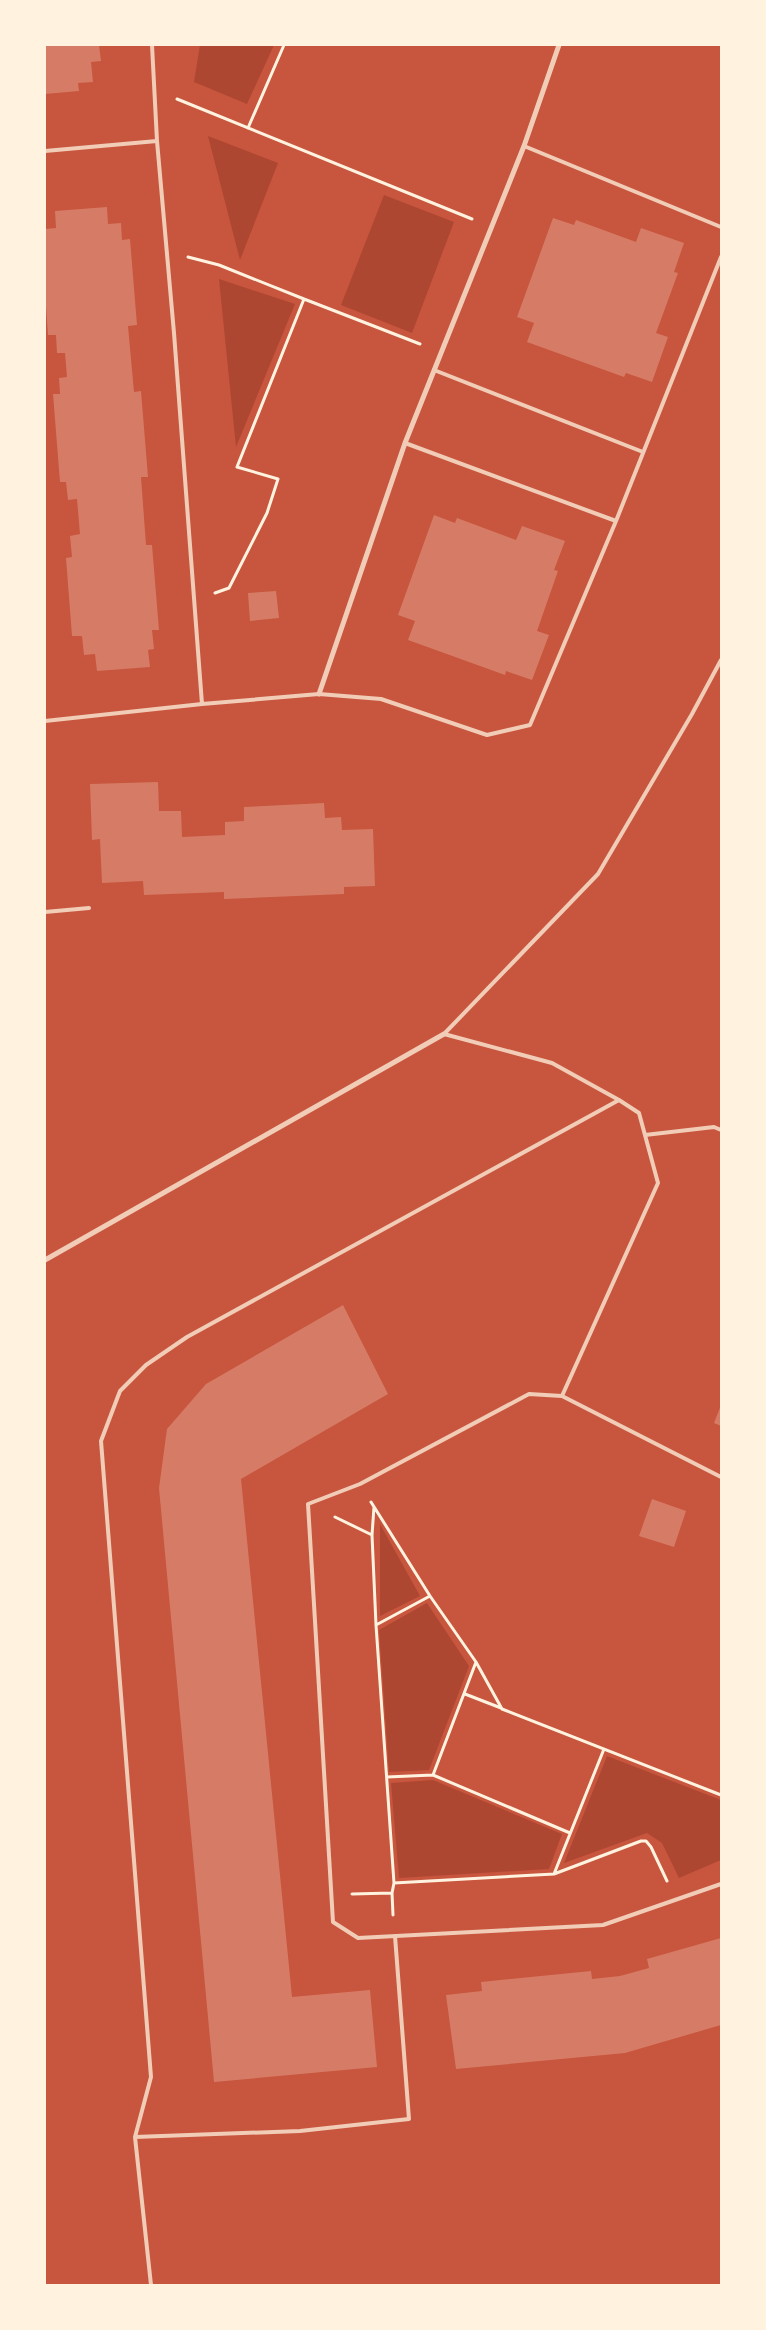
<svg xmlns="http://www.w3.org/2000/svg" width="766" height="2330" font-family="'Alegreya Sans',sans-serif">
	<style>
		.green { fill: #ae4732 }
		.building { fill: #d67c66 }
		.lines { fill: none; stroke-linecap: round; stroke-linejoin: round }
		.path { stroke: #fff3e0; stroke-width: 3 }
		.service { stroke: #f1ccb7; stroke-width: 4 }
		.minor { stroke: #f1ccb7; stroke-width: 5 }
	</style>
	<rect width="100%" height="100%" fill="#c8553d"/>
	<path class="green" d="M200 45H274L247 104 194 82Z
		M208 136 278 163 240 260Z
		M384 195 454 222 412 333 341 305Z
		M219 279 295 304 236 447Z
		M380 1524 420 1596 380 1616Z
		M427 1603 469 1666 429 1770 389 1772 379 1630Z
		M607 1756 721 1800V1860L679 1878 662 1843 647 1833 564 1863Z
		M433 1780 562 1834 549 1869 399 1878 391 1783Z"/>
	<path class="building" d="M45 45H99L101 61 91 62 93 82 78 83 79 91 45 94Z
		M107 207 108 224 121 223 122 240 130 239 137 325 128 326 134 392 141 391 148 477H141L146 545H152L159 630H152L154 649 148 650 150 667 97 671 95 654 84 655 82 636H72L66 558 72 557 70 536 80 534 77 499 68 500 66 482H60L53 394H60L59 378 67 377 65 353H57L56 335H48L45 291V229L56 228 55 211Z
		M553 218 574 225 576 220 636 242 641 228 684 243 674 272 678 273 656 333 668 337 652 382 626 373 624 377 527 342 534 323 517 317Z
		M434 515 455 523 457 518 516 540 522 526 565 541 554 570 558 571 537 631 549 635 532 680 506 671 505 675 408 640 415 621 398 615Z
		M276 591 279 618 250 621 248 593Z
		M158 782 159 811H181L182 837 225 835V822L244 821V807L324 803 325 818 341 817 342 830 373 829 375 886 344 887V894L224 899V892L144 895 143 881 102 883 100 839 92 840 90 784Z
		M343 1305 388 1394 241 1479 292 1997 370 1990 377 2067 214 2082 159 1488 167 1429 206 1384Z
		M721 1405V1426L714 1423Z
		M652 1499 686 1511 674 1547 639 1536Z
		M721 1938V2025L625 2053 456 2069 446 1995 482 1991 481 1982 591 1971 592 1979 620 1976 649 1968 647 1959Z"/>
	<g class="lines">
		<path class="path" d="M177 99 472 219
			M248 128 284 45
			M188 257 219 265 304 299 237 467 278 479 267 513 229 588 215 593
			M304 299 420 344
			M371 1502 430 1596 476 1662 502 1709 721 1795
			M374 1507 372 1535 376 1625 394 1883
			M335 1517 372 1535
			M376 1625 430 1596
			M465 1694 501 1708
			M604 1749 554 1874 641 1841H646L651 1847 667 1881
			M433 1775 476 1662
			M387 1777 433 1775 570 1833
			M352 1894 392 1893
			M393 1915 392 1893 394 1883 554 1874"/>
		<path class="service" d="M152 45 157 141
			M524 146 721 227
			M45 151 157 141 174 333 202 704 319 694 381 699 487 735 530 725 616 521 721 257
			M434 370 643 452
			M405 443 616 521
			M45 721 202 704
			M45 912 89 908
			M645 1135 714 1127 721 1130
			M562 1396 658 1183 639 1113 619 1100 552 1063 444 1034 598 874 692 714 721 660
			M721 1477 562 1396 529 1394 360 1484 308 1504 333 1922 358 1938 603 1925 721 1884
			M135 2137 300 2131 409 2119 395 1936
			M151 2285 135 2137 151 2077 101 1441 120 1391 146 1365 187 1337 619 1100"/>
		<path class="minor" d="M319 694 405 443 524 146 559 45
			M45 1260 444 1034"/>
	</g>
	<rect width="766" height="2330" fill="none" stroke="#fff3e0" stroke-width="92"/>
</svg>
